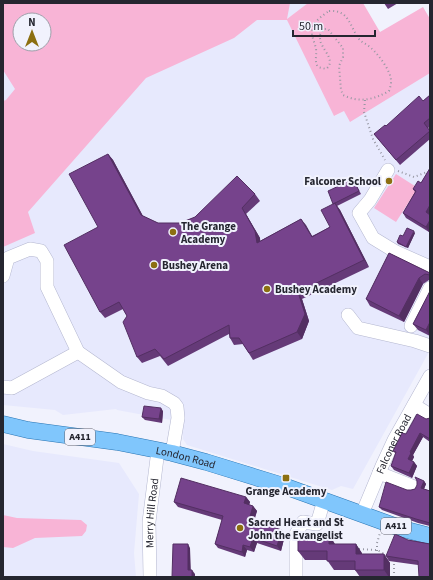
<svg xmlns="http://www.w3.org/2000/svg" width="433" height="580" font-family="'Source Sans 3',sans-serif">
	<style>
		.built { fill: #e7e9fd; fill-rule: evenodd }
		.green { fill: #f8b4d6; fill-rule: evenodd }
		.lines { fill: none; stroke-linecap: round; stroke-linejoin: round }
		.minor-casing { stroke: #b4b7d0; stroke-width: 14 }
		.major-casing { stroke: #2975b3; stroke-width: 17 }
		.path { stroke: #9697a2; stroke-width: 2; stroke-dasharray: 1 3; stroke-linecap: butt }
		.minor { stroke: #fff; stroke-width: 13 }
		.major { stroke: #80c6fc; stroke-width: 16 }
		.wall { fill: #653a78 }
		.shaded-wall { fill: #532f62 }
		.building { fill: #76438c; stroke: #532f62 }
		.poi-dot { fill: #8c6f11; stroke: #f1f2fd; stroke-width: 1.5 }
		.labels { text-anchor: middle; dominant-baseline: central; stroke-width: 4; stroke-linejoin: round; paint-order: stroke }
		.shield { fill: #f1f2fd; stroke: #62636e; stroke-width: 1 }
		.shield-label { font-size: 10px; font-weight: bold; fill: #252630 }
		.poi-label { font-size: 11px; font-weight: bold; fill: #252630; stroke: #f1f2fd; text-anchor: start }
		.street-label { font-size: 11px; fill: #252630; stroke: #f1f2fd }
	</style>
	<rect width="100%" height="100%" fill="#f1f2fd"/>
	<path class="built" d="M3 3H308L287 19 335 116 344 111 423 7 430 19V350L353 489 341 486 332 490 187 445 183 439 182 422 117 410 116 409 63 415 55 410 3 405ZM20 20H44V44H20Z
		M3 444 33 451 119 463 139 494 134 553 136 577H3Z"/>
	<path class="green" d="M3 3H290L287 19 308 3H363L380 32 423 7 430 19V73L350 122 344 111 334 116 287 20H257L234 38 146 78 28 212 35 233 3 247V101L6 100 15 89 3 70ZM20 20H44V44H20Z
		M396 174 418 188 396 222 374 208Z
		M3 515 17 518 81 520 87 525 86 531 82 536 35 538 13 548 3 547Z"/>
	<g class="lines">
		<defs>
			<g id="minor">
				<path d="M388 170 370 200 359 213 373 238 396 252 430 267"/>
				<path d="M3 276 8 258 30 249 41 251 47 261V287L78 352 121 382 148 393 162 396 174 403 177 407 178 418 172 453"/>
				<path d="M348 315 358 328 415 341 430 346"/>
				<path d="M411 326 430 288"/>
				<path d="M3 387 12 388 78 352"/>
				<path d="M414 405 430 415"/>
				<path d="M379 473 412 486"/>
				<path id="s1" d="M362 514 382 466 394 440 430 376"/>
				<path id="s2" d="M150 577 149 522 158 450"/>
				<path d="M296 577V534L303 522 317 524 324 500"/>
			</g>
			<g id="major">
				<path id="s3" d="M3 424 28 430 117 442 172 453 206 462 284 486 403 529 430 536"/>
			</g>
		</defs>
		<use href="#minor" class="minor-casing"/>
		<use href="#major" class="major-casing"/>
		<path class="path" d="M329 11C349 9 350 27 359 39 362 43 367 44 371 48 378 54 392 72 391 82 391 85 390 88 389 91 373 100 359 103 343 95L341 90 339 66 343 57V48L328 29H324L320 35C320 39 320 42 322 45 326 53 335 62 326 69L318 67C314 61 317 56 316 49 315 43 312 38 312 33 311 23 322 16 329 11Z
			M365 100 364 112 373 139 385 160
			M398 171 414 177 427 172
			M359 549 377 550 388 556
			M377 555V543L380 533
			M394 560V573"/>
		<use href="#minor" class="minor"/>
		<use href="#major" class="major"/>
	</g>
	<path class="wall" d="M384 3H398L388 9Z
		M430 95V127L428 128 430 131V139L400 165 374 134 423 101Z
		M108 154 113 160 143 216 158 223H180L255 194 260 201 246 214 260 238V241L301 219 312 236 330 227 334 204 343 184 352 177 361 194 337 206 340 210 369 267 302 299 309 321 302 339 253 360 243 344 234 345 230 338 229 334 168 366 160 356 142 363 137 357 127 316 123 309 105 318 100 312 98 227Z
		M430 168V231L429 232 406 218 403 213 415 192 413 189 421 183Z
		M415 233 408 248 398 244 397 242 403 236Z
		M389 253 430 273V280H429L423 284 404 322 370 306 366 299Z
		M430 291V336L418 330 413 324Z
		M163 411 162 423 145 420 142 417Z
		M430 418V442L423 437 413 455 414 457 412 461 414 462 417 466 412 478 394 470 391 466 396 454 393 451 406 434Z
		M424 481 426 484 424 489 430 491V526L418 523 382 510 379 507 407 490H411L415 489Z
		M246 497 250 502 249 505 253 506 257 511 254 522 285 535 281 551 257 543 254 552 247 550 245 557 218 548 215 544 222 520 178 507 174 502Z
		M408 540 430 544 418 565 389 561 386 556Z
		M335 544H356L362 554H384L390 563V577H360L355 570H334L327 560H305L298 551Z"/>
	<path class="shaded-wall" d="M108 154 113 160 146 222 141 215Z
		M335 203 340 210 369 267 364 260Z
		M430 205V216L426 212Z
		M242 208 246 214 260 238 261 250 257 243Z
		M301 219 306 225 316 243 312 237Z
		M430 220V231L429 232 426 227Z
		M414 231 415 233 408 248 406 247Z
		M419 278 423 284 404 322 399 316Z
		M298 292 302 299 309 321 302 339 297 332Z
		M430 322V336L426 330Z
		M161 408 163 411 162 423 159 419Z
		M420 433 423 437 413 455 414 457 411 463 408 459 410 452Z
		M414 462 417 466 412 478 409 473Z
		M424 481 426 484 423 491 421 488Z
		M246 497 250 502 248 508 244 503Z
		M253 506 257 511 252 525 249 520Z
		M282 530 285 535 281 551 277 546Z
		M329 534 335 544V553L329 544Z
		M253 538 257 543 254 552 250 547Z
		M188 544 190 548 191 574 188 570Z
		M356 544 362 553V563L356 554Z
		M243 545 247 550 245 557 242 552Z
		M384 554 390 563V577H389L384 570Z
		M192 570 195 574V577H192Z"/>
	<path class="building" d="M430 95V118L424 123 430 131 396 160 374 134 385 125 386 126 419 96 423 101Z
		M108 154 141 215 158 223H180L195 217 237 176 255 194 242 208 255 231 257 243 301 219 312 237 330 227 321 210 335 203 364 260 298 292 305 314 297 332 249 353 239 338H230L229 325 164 359 155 349 137 357 123 322 127 316 119 302 100 312 64 245 98 227 69 174Z
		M430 168V205L426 212 430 215V220L426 227 403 213 416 191 413 189 418 181 421 183Z
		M352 177 359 191 333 204 328 191 343 184 342 182Z
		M407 228 414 231 406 247 397 242 400 235 403 236Z
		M389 253 430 273V276V275L425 274 419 278 399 316 366 299Z
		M430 291V322L426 330 413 324Z
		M144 406 161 408 159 419 142 417Z
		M417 414 426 419 430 418V439L420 433 410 452 411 453 408 459 414 462 409 473 391 466 396 452 393 451 402 433 406 434Z
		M415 477 424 481 421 488 430 491V523L416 519 379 507 386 482 407 490H411L415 489 417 485V481Z
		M181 478 246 497 244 503 253 506 249 520 282 530 277 546 253 538 250 547 243 545 242 552 215 544 223 516 174 502Z
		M298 534H329V544H356V554H384V570H355V561H327V551H298Z
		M395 534 408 540 430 544V577H419L418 561 386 556Z
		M173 544H188V570H192V577H172Z"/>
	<g class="poi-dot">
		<circle cx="389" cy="181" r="4"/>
		<circle cx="173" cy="232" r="4"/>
		<circle cx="154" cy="265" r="4"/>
		<circle cx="267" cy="289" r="4"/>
		<rect x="282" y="474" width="8" height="8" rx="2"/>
		<circle cx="240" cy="528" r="4"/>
	</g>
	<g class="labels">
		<g class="shield">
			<rect x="65" y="429" width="30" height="16" rx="3"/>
			<rect x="381" y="518" width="30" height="16" rx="3"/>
		</g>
		<g class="shield-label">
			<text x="80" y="437">A411</text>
			<text x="396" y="526">A411</text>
		</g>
		<g class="poi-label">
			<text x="381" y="181" text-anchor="end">Falconer School</text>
			<text x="181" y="226">The Grange<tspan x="181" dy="13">Academy</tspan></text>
			<text x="162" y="265">Bushey Arena</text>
			<text x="275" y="289">Bushey Academy</text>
			<text x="286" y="491" text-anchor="middle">Grange Academy</text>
			<text x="248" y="522">Sacred Heart and St<tspan x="248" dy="13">John the Evangelist</tspan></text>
		</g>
		<g class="street-label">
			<text stroke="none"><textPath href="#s1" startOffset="77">Falconer Road</textPath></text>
			<text stroke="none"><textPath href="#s3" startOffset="186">London Road</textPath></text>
			<text stroke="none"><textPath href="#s2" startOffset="64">Merry Hill Road</textPath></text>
		</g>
	</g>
	<rect width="433" height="580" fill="none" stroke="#252630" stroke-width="8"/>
	<g transform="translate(32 32)"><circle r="19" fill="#f1f2fd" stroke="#9fa0ab"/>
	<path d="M0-3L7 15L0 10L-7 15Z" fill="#8c6f11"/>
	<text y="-6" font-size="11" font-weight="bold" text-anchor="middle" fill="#252630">N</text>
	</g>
	<path d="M293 30v6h82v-6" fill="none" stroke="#252630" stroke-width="2"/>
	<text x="299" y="30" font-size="12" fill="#252630" stroke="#f1f2fd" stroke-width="3" paint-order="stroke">50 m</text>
</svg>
